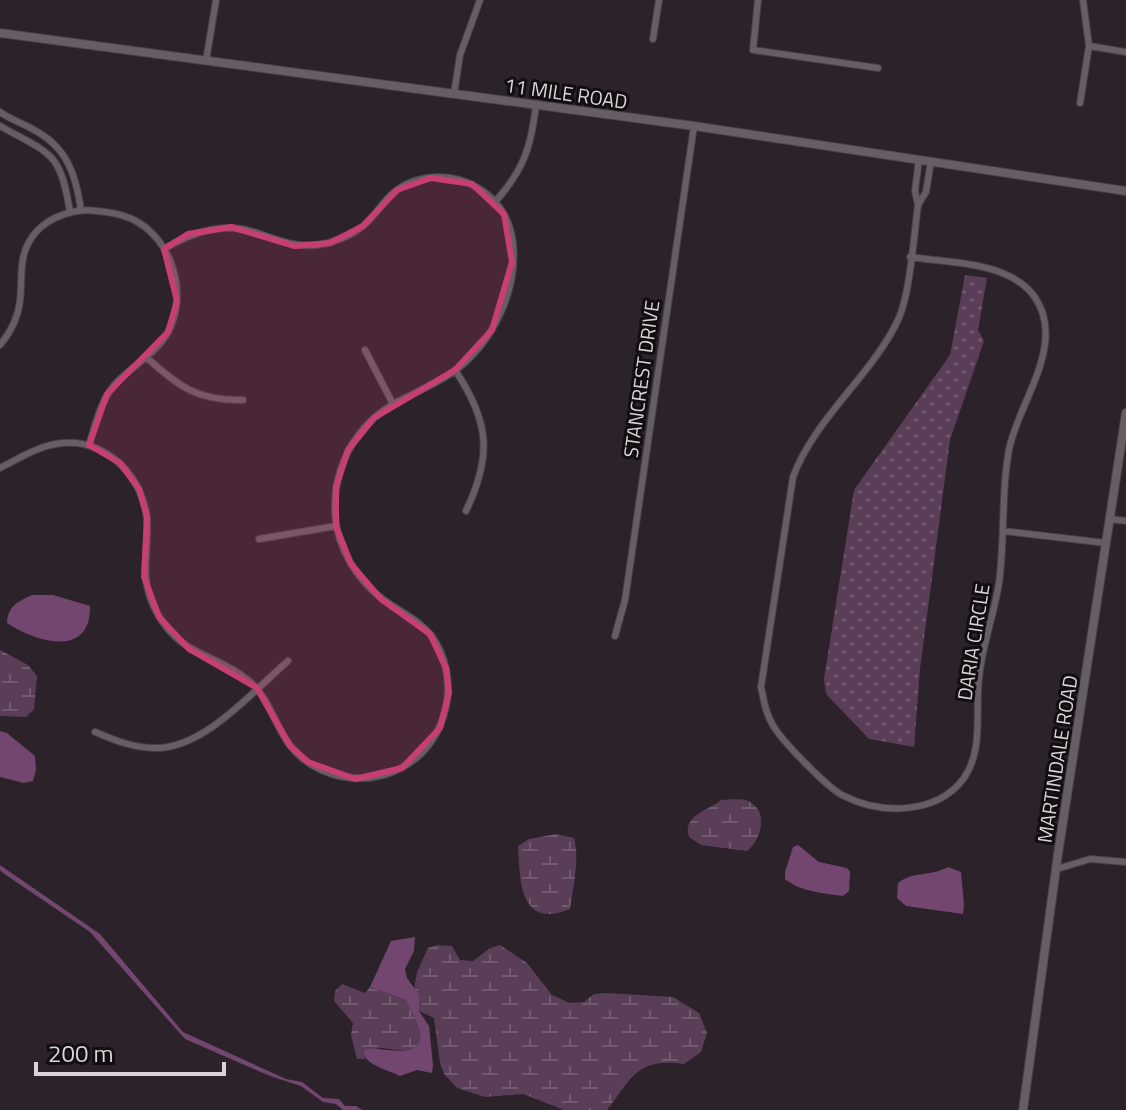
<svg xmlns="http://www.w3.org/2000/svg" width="1126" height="1110" font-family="'Titillium Web',sans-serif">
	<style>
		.green { fill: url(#green-dots) }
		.wetland { fill: url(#wetland-marsh) }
		.water { fill: #73466f }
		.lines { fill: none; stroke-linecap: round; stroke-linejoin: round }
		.minor-casing { stroke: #464045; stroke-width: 8 }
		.tertiary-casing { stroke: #464045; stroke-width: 10 }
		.minor { stroke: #675d65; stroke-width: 6 }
		.tertiary { stroke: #675d65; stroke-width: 8 }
		.marked { fill: #c73e74; fill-opacity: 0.2; stroke: #c73e74; stroke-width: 6; stroke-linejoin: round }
		.labels { text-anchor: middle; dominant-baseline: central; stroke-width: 6; stroke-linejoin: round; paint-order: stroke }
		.street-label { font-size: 20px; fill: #d9d4d8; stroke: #110d10 }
	</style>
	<defs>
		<pattern id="green-dots" width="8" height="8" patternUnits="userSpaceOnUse" patternTransform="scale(2)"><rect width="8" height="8" fill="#5a3e57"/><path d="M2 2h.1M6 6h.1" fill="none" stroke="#71596e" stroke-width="1.8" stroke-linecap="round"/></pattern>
		<pattern id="wetland-marsh" width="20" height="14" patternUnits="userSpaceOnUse" patternTransform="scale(2)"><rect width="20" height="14" fill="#5a3e57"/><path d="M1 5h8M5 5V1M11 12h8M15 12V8" fill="none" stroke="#71596e"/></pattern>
	</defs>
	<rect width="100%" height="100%" fill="#2b222a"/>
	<path class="green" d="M965 275 987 278 978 330 984 341 950 440 920 669 914 747 869 739 826 694 824 679 854 490 950 355Z"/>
	<path class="wetland" d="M0 650 28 665 37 676 34 709 26 717 0 716Z
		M721 800C729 800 740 798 748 801 770 811 761 840 747 851L701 845 689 837C682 815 708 811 721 800Z
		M556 834 574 838C580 857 573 888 570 909 519 930 520 880 518 846L529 839Z
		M437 945 452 946 460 960 473 961 490 948 500 945 527 963 552 995 570 1003 584 1002 594 994 607 993 673 997 699 1013 707 1033 701 1052 684 1064C637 1057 632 1078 607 1110H564L523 1094 485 1097 457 1088 444 1074 440 1063 434 1018 419 1011 420 996 414 989 417 972 428 948Z
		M342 984 365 993 370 987 406 1000C409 1009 415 1016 418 1024 429 1057 400 1050 381 1048 375 1048 369 1051 363 1054L365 1059H357L351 1035 353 1023 334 1001 335 991Z"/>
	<path class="water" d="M32 595H53L90 606C91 659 35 642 7 623 8 606 17 602 32 595Z
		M0 731 7 733 35 756 36 770 33 781 24 783 0 777Z
		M798 845 819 862 847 868 850 872 849 891 843 896C823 893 801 892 785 879V872L793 847Z
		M0 865 100 934 183 1032 286 1079 302 1082 323 1098 339 1099 345 1106H356L362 1110H343L336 1104 323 1102 301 1086 270 1076 185 1039 90 932 3 873 0 870Z
		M948 867 961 872 964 905 963 914 906 906 897 898 898 883C913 871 929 877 948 867Z
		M415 937 414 951 405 969 407 978 420 996 419 1011 429 1026 433 1065 432 1073 417 1070 400 1076C388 1070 369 1066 363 1054L366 1049C385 1047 431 1063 418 1025 415 1016 409 1009 406 1000L370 987 391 941Z"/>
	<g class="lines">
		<defs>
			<path id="minor" d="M758 0 753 50 878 68
				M653 39 659 0
				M1089 46 1126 52
				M206 61 216 0
				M454 94 460 55 480 0
				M1080 103 1089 46 1083 0
				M0 112C11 120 23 123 34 130 67 147 76 175 81 210
				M0 126C50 154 61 151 70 213
				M496 201C524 169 531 147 536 105
				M918 205 926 192 931 161
				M910 257C949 263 1008 261 1034 296 1067 342 1021 399 1010 445 1001 486 1005 540 999 583 994 615 982 646 979 678 975 711 984 749 964 778 937 815 880 815 842 795 826 786 784 743 774 727 766 715 764 701 761 687L793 477C814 419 873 374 898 320 910 295 914 235 918 205L915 191 919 159
				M0 345C10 333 18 318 20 301 23 275 17 254 36 232 50 216 76 208 97 211 109 212 121 214 132 219 173 238 189 296 167 334 155 354 135 364 119 380 101 397 96 423 89 445
				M365 350 393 404
				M146 357C179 387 198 401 243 400
				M455 370C490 422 492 456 466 511
				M0 468C20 458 39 445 63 443 107 439 144 478 147 520 149 554 138 578 156 611 180 657 214 652 248 680 270 698 273 723 289 744 315 779 366 788 403 767 449 742 462 677 431 635 418 619 400 612 384 600 357 581 337 547 335 514 333 467 355 425 397 402 416 392 438 383 456 370 493 342 518 290 513 243 510 220 499 200 478 188 452 172 415 173 392 194 381 204 374 217 363 226 351 236 333 243 317 245 295 247 280 241 260 234 225 221 194 231 164 249
				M1111 519 1126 521
				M1003 531 1106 543
				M259 539 336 526
				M615 636 625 600 694 126
				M95 732C114 740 133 748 155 748 204 749 253 691 288 661
				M1057 869 1090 859 1126 862"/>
			<path id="tertiary" d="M0 33 694 126 1126 191
				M1023 1110 1058 854 1126 413"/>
		</defs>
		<use href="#minor" class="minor-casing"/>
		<use href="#tertiary" class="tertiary-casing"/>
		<use href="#minor" class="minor"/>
		<use href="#tertiary" class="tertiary"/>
	</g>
	<path class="marked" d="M431 178 472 184 504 214 512 262 492 330 455 370 374 418 348 450 336 487V526L351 564 381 599 430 634 446 668 449 693 440 728 402 768 355 779 308 762 290 746 257 688 189 649 159 617 144 577 147 517 139 489 120 463 89 445 107 394 168 332 177 301 164 249 188 234 231 227 295 246 330 243 363 226 397 190Z"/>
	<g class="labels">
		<g class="street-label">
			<text transform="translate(566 93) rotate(8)">11 MILE ROAD</text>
			<text transform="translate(641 379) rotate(-82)">STANCREST DRIVE</text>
			<text transform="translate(973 642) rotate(-81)">DARIA CIRCLE</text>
			<text transform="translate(1057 759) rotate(-81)">MARTINDALE ROAD</text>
		</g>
	</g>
	<path d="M36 1062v12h188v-12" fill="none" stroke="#d9d4d8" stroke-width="4"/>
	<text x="48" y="1062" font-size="24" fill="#d9d4d8" stroke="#110d10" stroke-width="6" paint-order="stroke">200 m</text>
</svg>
